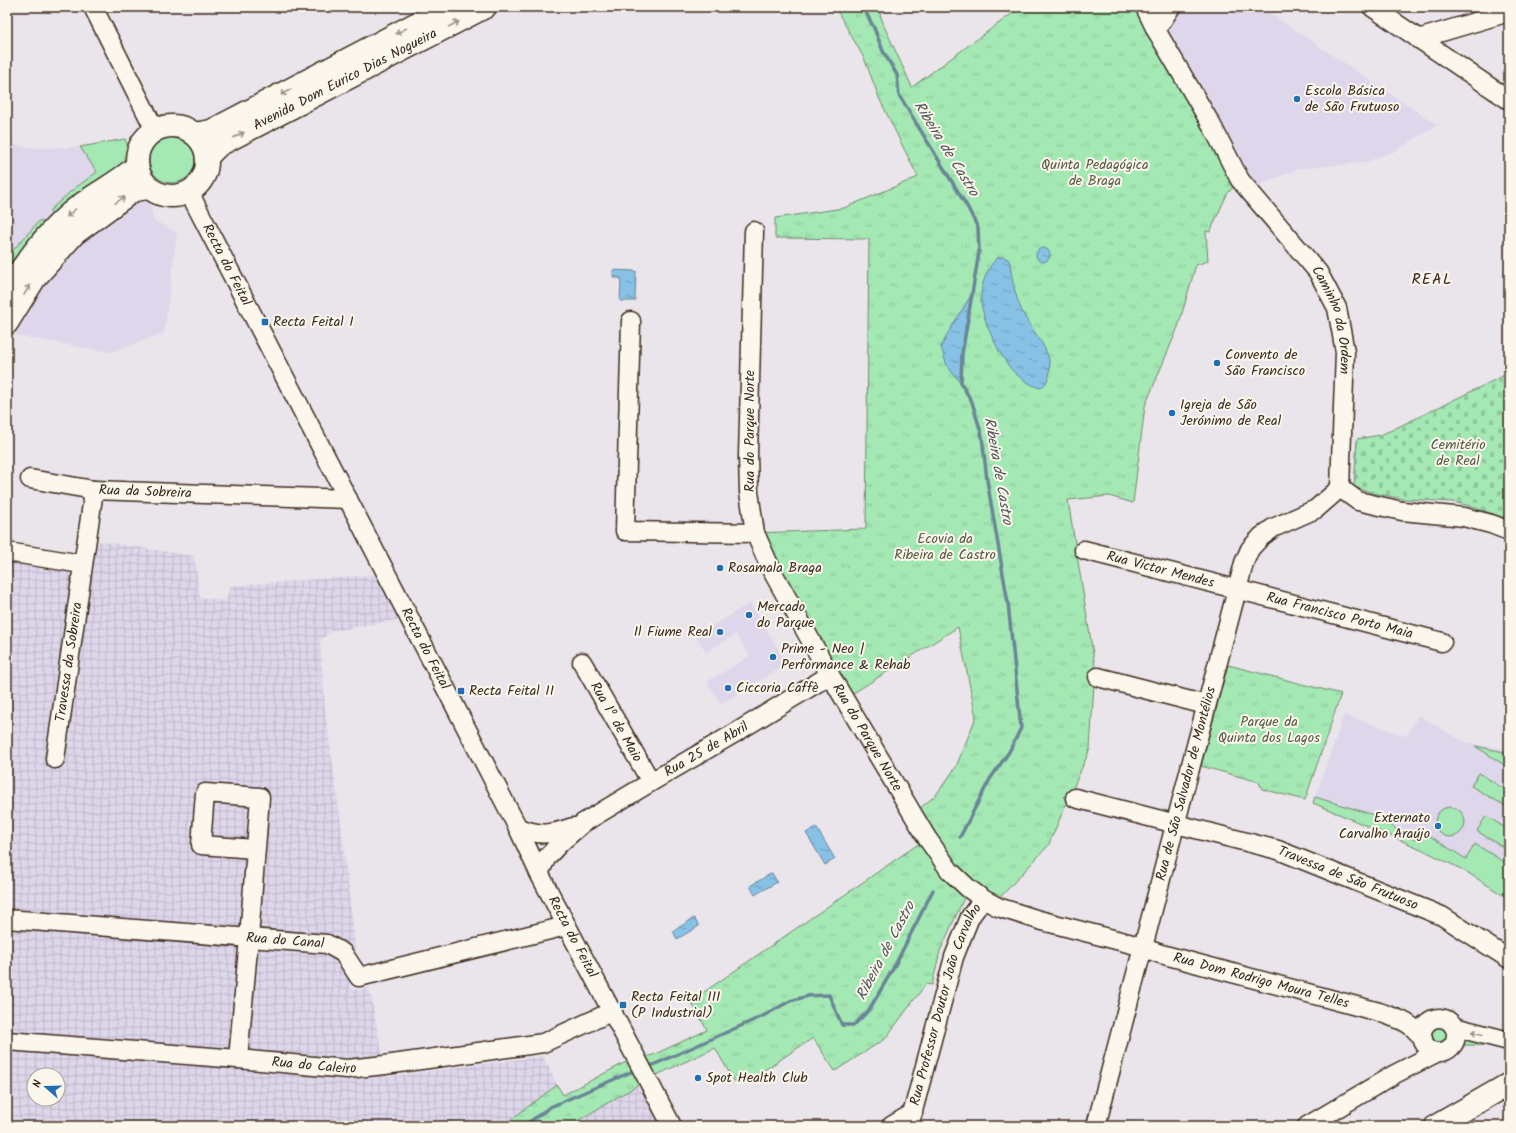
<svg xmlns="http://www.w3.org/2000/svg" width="1516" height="1133" font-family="Kalam,sans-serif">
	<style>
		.built { fill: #ded6ea }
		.industrial { fill: url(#industrial-grid); fill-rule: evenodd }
		.grass { fill: #a4e8b4; stroke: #708969 }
		.cemetery { fill: url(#cemetery-stones); stroke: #708969 }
		.park { fill: url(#park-tufts); stroke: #708969 }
		.water { fill: url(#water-ripples); stroke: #698596 }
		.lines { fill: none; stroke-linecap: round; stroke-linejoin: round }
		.stream { stroke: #698596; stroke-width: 3.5 }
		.minor-casing { stroke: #3b2a1e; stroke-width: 21 }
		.major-casing { stroke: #3b2a1e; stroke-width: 25 }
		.minor { stroke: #fbf7ec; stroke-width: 18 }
		.major { stroke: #fbf7ec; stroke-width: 22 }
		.oneway { stroke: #9b9085 }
		.poi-dot { fill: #1f6fb2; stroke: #fbf7ec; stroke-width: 1.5 }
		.labels { text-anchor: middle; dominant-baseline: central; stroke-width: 4; stroke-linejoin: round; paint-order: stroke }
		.street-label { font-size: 14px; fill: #3b2a1e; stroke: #fbf7ec }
		.poi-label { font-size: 14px; fill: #3b2a1e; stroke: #fbf7ec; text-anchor: start }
		.park-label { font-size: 14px; fill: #555a44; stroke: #fbf7ec }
		.water-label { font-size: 15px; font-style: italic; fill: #52575a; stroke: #fbf7ec }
		.quarter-label { font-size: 16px; letter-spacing: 1px; fill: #3b2a1e; stroke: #fbf7ec }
	</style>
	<defs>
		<pattern id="industrial-grid" width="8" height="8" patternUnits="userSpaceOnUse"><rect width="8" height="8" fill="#ded6ea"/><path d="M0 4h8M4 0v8" fill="none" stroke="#bfb8c8"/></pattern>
		<pattern id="cemetery-stones" width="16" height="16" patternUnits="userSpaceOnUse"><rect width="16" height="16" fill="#a4e8b4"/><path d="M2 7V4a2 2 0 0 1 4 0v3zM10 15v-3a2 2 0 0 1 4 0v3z" fill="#8ec79a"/></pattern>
		<pattern id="park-tufts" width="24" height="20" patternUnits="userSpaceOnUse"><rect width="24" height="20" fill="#a4e8b4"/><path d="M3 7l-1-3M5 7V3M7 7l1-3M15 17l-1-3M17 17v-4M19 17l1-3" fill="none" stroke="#8ec79a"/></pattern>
		<pattern id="water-ripples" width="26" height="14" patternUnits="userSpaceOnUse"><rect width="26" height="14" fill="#87c1e6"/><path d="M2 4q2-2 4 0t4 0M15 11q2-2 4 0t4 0" fill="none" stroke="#709dba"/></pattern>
	</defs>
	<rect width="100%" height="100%" fill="#eae4eb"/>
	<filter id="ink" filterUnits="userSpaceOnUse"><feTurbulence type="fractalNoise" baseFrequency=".025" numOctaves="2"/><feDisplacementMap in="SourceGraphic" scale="8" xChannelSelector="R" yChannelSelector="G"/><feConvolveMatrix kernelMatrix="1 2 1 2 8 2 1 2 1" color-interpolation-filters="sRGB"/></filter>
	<g filter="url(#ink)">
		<path class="built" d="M1171 7H1260L1437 125 1395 151 1363 163 1301 168 1248 189 1156 30Z
			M125 139 137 166 7 289V144L37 148 80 147Z
			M148 188 153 220 177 233 164 333 111 352 7 334V323L35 278Z
			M750 603 787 664 721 704 707 682 750 656 736 634 706 652 696 636Z
			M1344 715 1407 736 1418 715 1464 742 1509 750V899L1465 871 1421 849 1313 803Z"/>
		<path class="industrial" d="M86 539 194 556 200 597 226 601 230 586 386 574 408 618 332 631 320 640 325 711 339 808 355 944 350 988 357 990 369 988 387 1077 543 1056 557 1085 502 1126H7V552L82 564ZM34 1075H58V1099H34Z
			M648 1079 672 1126H569Z"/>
		<path class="grass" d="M149 160a23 23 0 1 1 46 0a23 23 0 1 1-46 0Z
			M125 139 130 150 124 162 81 192 54 216 49 211 71 191 97 172 80 147Z
			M40 220 44 223 25 245 14 261 7 263V257Z
			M1475 746 1509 753V768Z
			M1479 773 1509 792V808L1471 786Z
			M1315 797 1371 814 1415 840 1422 831 1466 859 1475 844 1509 865V899L1465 871 1421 849 1313 803Z
			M1435 822a15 15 0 1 1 30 0a15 15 0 1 1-30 0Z
			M1486 816 1509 830V851L1477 831Z
			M1428 1035a11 11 0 1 1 22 0a11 11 0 1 1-22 0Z
			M1460 1035 1505 1046 1466 1045 1455 1049 1458 1044Z"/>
		<path class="cemetery" d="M1509 373V519L1466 505 1453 502 1404 499 1373 493 1354 487 1357 439 1380 435 1392 430Z"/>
		<path class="park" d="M835 7H878L884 26 912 87 1021 7H1145L1240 180 1227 194 1210 232 1206 231 1208 261 1196 265 1178 327 1145 406 1133 503 1109 496 1068 500 1095 666 1090 749 1048 846 993 905 968 889 940 951 932 985 926 984 885 1039 835 1071 813 1038 748 1081H734L715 1048 648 1079 569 1126H502L557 1085 563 1095 626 1062 653 1055 707 1030 691 1001 927 838 913 814 936 795 956 767 976 717 958 627 844 699 755 533 866 529 869 239 775 238V218L844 208 918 177 880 100 864 58Z
			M1228 665 1341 694 1305 800 1262 789 1259 782 1201 766Z"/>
		<path class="water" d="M1036 255a7 7 0 1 1 14 0a7 7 0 1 1-14 0Z
			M1003 257 1008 259 1010 263C1012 280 1015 296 1022 311 1031 332 1055 351 1049 376 1047 381 1046 385 1040 388 1029 385 1015 375 1008 365 997 350 982 319 981 300 980 286 987 268 997 258Z
			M613 270 636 271 635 301H620L621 278H613Z
			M973 292 962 354 961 383 947 366 941 347C950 327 962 311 973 292Z
			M816 827 835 859 825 865 806 833Z
			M772 873 777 882 755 895 750 886Z
			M694 918 699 926 677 939 673 931Z"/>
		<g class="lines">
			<path class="stream" d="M863 7 874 28 883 51 897 75 899 95 968 208 978 228 979 252 962 354 961 383 972 402 982 436 987 480 1008 603 1021 728 1009 752 990 779 960 837
				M653 1065 763 1016 790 1001 808 996 829 995 842 1025H854L869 1010 894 967 933 890
				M524 1126 550 1107 631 1072"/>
			<defs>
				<g id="minor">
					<path d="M93 7 155 130"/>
					<path id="s1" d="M1145 7 1156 30 1211 124 1240 180 1318 272 1337 308 1345 352 1340 488"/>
					<path d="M1372 7 1509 100"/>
					<path d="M1156 30 1171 7"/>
					<path d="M1418 39 1509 12"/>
					<path id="s2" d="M189 192 518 828 539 873 672 1126"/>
					<path id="s3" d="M754 231 748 456 749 492 755 533 772 571 830 675 927 838 950 871 968 888 983 899 998 907 1039 920 1132 944 1161 954 1379 1012C1400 1020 1409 1020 1423 1039"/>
					<path d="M631 321 625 531 755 533"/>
					<path d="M30 479 94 490"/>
					<path d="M1340 488 1358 501 1402 511 1464 517 1491 524 1509 531"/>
					<path id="s4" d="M1084 550 1442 642"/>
					<path d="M7 552 82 564"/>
					<path d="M582 662 651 782"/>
					<path d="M1098 677 1206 705"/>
					<path id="s5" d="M55 759 94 490 348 499"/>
					<path id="s6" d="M1075 798 1278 850 1442 916 1509 959"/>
					<path d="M518 828C541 836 550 835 573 827"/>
					<path id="s7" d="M539 873 547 857 560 843 583 823 651 782 735 733 830 675"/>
					<path id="s8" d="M7 919 327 944 343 953 359 977 566 926"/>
					<circle cx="1439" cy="1035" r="17"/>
					<path d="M1454 1027 1509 1041"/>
					<path id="s9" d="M7 1041 238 1059 347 1069 385 1065 543 1043 613 1011"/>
					<path d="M238 1059 249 938 260 797 205 793 201 845 255 849"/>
					<path d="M891 1126 913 1113"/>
					<path id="s10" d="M909 1126 954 957 970 917 983 899"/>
					<path id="s11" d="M1096 1126 1244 563 1250 549 1261 537 1273 528 1316 509 1340 488"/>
					<path d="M1307 1126 1395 1074 1438 1052"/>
				</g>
				<g id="major">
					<circle cx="172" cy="161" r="35"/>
					<path d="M194 134 211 131 448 7"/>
					<path id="s12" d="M207 157 219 145 485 7"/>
					<path d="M7 289C28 260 49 228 79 206 98 192 119 182 137 166"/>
					<path d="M7 323 35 278 74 234 134 190 148 188"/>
					<path d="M1436 1126 1509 1084"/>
				</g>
			</defs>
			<use href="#minor" class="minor-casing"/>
			<use href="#major" class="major-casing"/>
			<use href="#minor" class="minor"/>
			<use href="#major" class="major"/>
		</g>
		<defs><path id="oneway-shaft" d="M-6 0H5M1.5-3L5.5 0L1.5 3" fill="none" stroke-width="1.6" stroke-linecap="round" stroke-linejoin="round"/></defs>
		<g class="oneway">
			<use href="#oneway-shaft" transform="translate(454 24) rotate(-28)"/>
			<use href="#oneway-shaft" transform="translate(401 31) rotate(153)"/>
			<use href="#oneway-shaft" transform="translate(286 92) rotate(152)"/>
			<use href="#oneway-shaft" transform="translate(239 135) rotate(-27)"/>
			<use href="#oneway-shaft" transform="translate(120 200) rotate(-34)"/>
			<use href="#oneway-shaft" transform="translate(71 213) rotate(137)"/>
			<use href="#oneway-shaft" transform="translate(27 290) rotate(-59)"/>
			<use href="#oneway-shaft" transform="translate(1477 1033) rotate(-166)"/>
		</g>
	</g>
	<g class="poi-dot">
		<circle cx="1297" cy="99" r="4"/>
		<rect x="261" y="318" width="8" height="8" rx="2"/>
		<circle cx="1217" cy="363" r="4"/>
		<circle cx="1172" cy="413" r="4"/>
		<circle cx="720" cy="568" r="4"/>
		<circle cx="749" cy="615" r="4"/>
		<circle cx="720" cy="632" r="4"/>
		<circle cx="773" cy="657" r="4"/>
		<circle cx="728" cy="688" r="4"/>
		<rect x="457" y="687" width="8" height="8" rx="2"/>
		<circle cx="1438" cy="826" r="4"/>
		<rect x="619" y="1001" width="8" height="8" rx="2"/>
		<circle cx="698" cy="1078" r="4"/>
	</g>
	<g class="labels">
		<g class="street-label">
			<text stroke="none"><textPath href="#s12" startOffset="159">Avenida Dom Eurico Dias Nogueira</textPath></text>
			<text stroke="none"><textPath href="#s2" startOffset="82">Recta do Feital</textPath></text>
			<text stroke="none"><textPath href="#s1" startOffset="369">Caminho da Ordem</textPath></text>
			<text transform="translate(750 431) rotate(-90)">Rua do Parque Norte</text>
			<text stroke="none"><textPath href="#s5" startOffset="323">Rua da Sobreira</textPath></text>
			<text stroke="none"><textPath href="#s4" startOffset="79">Rua Victor Mendes</textPath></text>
			<text stroke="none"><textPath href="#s4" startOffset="264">Rua Francisco Porto Maia</textPath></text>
			<text stroke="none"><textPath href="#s2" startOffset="514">Recta do Feital</textPath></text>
			<text stroke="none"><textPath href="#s5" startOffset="98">Travessa da Sobreira</textPath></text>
			<text transform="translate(616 722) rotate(60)">Rua 1º de Maio</text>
			<text stroke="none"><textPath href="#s3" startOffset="536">Rua do Parque Norte</textPath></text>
			<text stroke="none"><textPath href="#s7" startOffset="211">Rua 25 de Abril</textPath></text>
			<text stroke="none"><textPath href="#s11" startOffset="354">Rua de São Salvador de Montélios</textPath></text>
			<text stroke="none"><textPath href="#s6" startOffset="285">Travessa de São Frutuoso</textPath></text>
			<text stroke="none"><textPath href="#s2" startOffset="838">Recta do Feital</textPath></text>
			<text stroke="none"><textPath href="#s8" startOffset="279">Rua do Canal</textPath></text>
			<text stroke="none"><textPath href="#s3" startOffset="1027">Rua Dom Rodrigo Moura Telles</textPath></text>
			<text stroke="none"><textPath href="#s10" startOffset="127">Rua Professor Doutor João Carvalho</textPath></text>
			<text stroke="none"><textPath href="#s9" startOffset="308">Rua do Caleiro</textPath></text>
		</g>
		<g class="poi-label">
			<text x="1305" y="91">Escola Básica<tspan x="1305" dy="16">de São Frutuoso</tspan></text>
			<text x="273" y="322">Recta Feital I</text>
			<text x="1225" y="355">Convento de<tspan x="1225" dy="16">São Francisco</tspan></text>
			<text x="1180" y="405">Igreja de São<tspan x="1180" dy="16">Jerónimo de Real</tspan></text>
			<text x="728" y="568">Rosamala Braga</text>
			<text x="757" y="607">Mercado<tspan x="757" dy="16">do Parque</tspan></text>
			<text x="712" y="632" text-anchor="end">Il Fiume Real</text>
			<text x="781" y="649">Prime - Neo |<tspan x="781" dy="16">Performance &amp; Rehab</tspan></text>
			<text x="736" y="688">Ciccoria Caffè</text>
			<text x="469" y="691">Recta Feital II</text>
			<text x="1430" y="818" text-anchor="end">Externato<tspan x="1430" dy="16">Carvalho Araújo</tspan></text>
			<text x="631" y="997">Recta Feital III<tspan x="631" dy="16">(P Industrial)</tspan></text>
			<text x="706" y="1078">Spot Health Club</text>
		</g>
		<g class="park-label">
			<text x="1095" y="165">Quinta Pedagógica<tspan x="1095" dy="16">de Braga</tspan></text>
			<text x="1458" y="445">Cemitério<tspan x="1458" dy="16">de Real</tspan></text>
			<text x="945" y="539">Ecovia da<tspan x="945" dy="16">Ribeira de Castro</tspan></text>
			<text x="1269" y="722">Parque da<tspan x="1269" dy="16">Quinta dos Lagos</tspan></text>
		</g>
		<g class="water-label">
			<text transform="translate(946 149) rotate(58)">Ribeira de Castro</text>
			<text transform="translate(998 471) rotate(80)">Ribeira de Castro</text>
			<text transform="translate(886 951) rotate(-62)">Ribeira de Castro</text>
		</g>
		<g class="quarter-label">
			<text x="1432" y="279">REAL</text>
		</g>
	</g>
	<rect width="1516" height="1133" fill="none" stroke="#fbf7ec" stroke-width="24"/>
	<rect x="12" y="12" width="1492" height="1109" fill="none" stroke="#3b2a1e" stroke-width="1.5" filter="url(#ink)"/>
	<g transform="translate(46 1087) rotate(290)"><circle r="19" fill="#fbf7ec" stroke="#aea59a"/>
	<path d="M0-3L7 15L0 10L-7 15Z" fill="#1f6fb2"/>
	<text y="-6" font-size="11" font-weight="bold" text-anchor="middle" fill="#3b2a1e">N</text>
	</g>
</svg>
